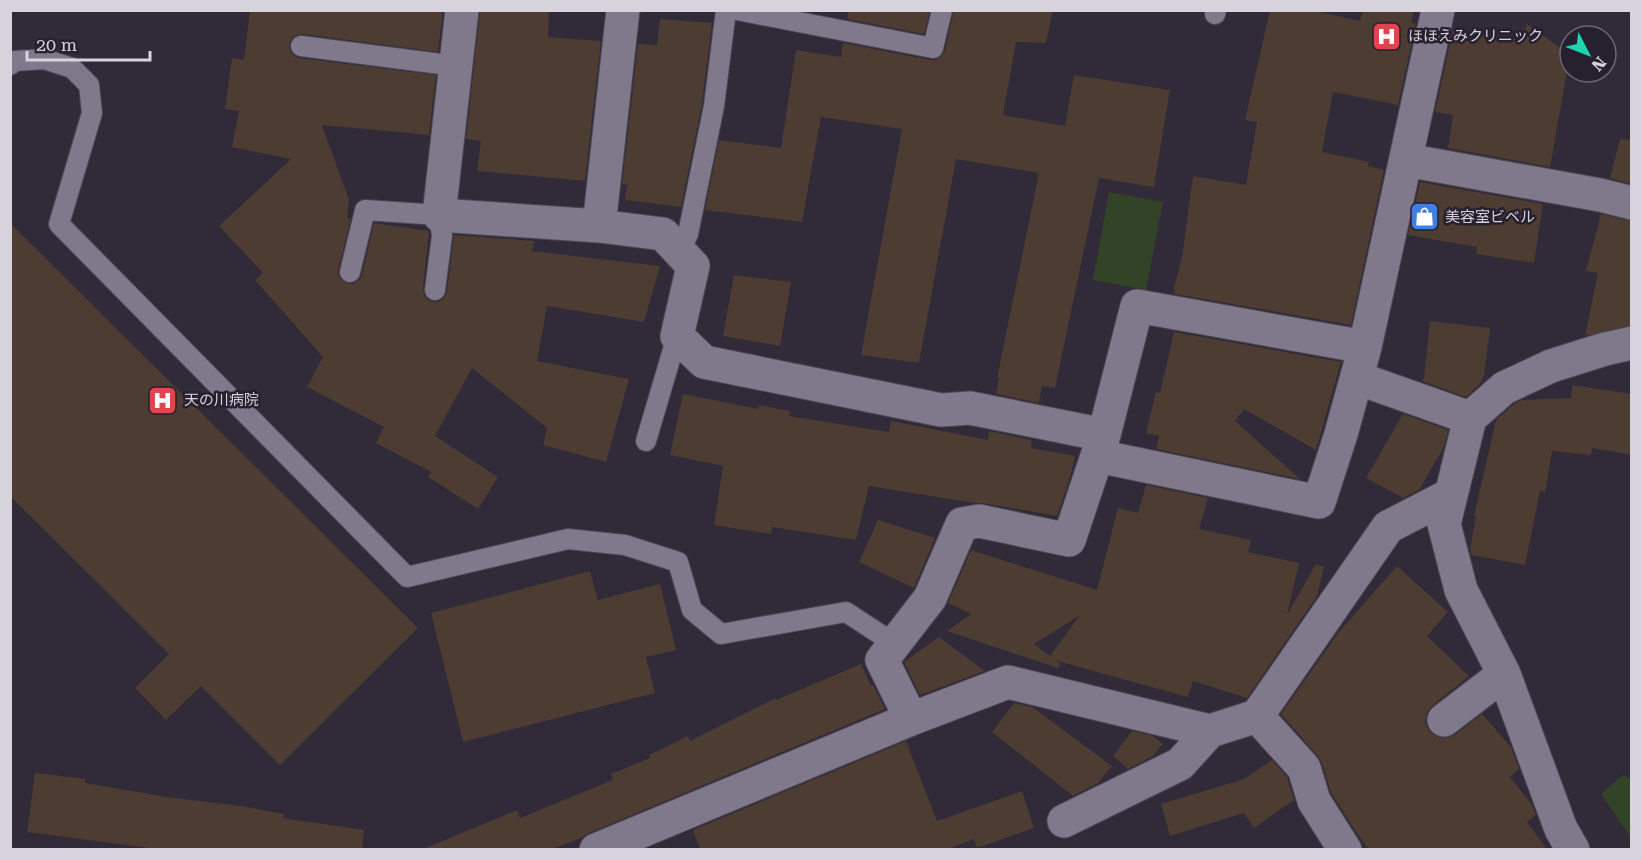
<svg xmlns="http://www.w3.org/2000/svg" width="1642" height="860" font-family="'Roboto Serif','Noto Sans JP',serif">
	<style>
		.green { fill: #334327 }
		.building { fill: #4c3c32; fill-rule: evenodd }
		.lines { fill: none; stroke-linecap: round; stroke-linejoin: round }
		.lane-casing { stroke: #4d4855; stroke-width: 22 }
		.street-casing { stroke: #4d4855; stroke-width: 35 }
		.lane { stroke: #7f798b; stroke-width: 20 }
		.street { stroke: #7f798b; stroke-width: 33 }
		.labels { text-anchor: middle; dominant-baseline: central; stroke-width: 5; stroke-linejoin: round; paint-order: stroke }
		.poi-label { font-size: 15px; fill: #d6d3dd; stroke: #26202f; text-anchor: start }
	</style>
	<rect width="100%" height="100%" fill="#302a39"/>
	<path class="green" d="M1109 192 1163 202 1146 290 1093 280Z
		M1623 775 1631 779V838L1601 794Z"/>
	<path class="building" d="M250 10H443L438 52 303 34 296 35 291 39 289 44 290 51 294 56 299 58 436 75 429 135 322 125 349 200 347 218 351 219 338 270 339 276 342 281 347 283 353 284 359 280 362 275 374 223 429 231 423 289 424 295 428 300 433 302 440 301 444 298 447 292 454 235 534 241 532 251 660 266 644 322 547 306 537 361 629 379 606 462 543 445 547 428 472 368 435 436 498 477 478 509 428 477 431 472 376 443 384 427 307 387 323 357 255 280 263 273 219 226 291 159 232 147 239 111 225 109 232 58 244 60Z
		M480 10H549L548 37 601 41 585 181 477 171 481 141 466 139Z
		M849 10H930L924 34 847 19Z
		M954 10H1053L1046 43 1016 42 1003 115 1065 126 1074 75 1170 90 1154 187 1099 178 1055 388 1042 386 1039 403 996 394 999 378H997L1039 173 956 159 919 363 861 355 902 129 821 117 802 222 705 210 719 140 781 148 796 50 841 57 843 43 931 60H936L941 56 945 51Z
		M1270 10H1310L1360 21 1363 10H1414L1411 23 1416 24 1398 105 1333 92 1322 152 1369 162 1368 166 1384 170 1351 325 1175 294 1174 288 1182 257 1193 176 1246 185 1257 122 1245 120Z
		M660 19 712 23 702 104 681 207 625 200 627 185 622 184 638 44 657 45Z
		M1527 24 1570 55 1550 167 1448 148 1453 115 1435 112 1453 30 1523 40Z
		M1620 139 1632 140V184L1610 178Z
		M1420 182 1543 204 1534 263 1476 254 1477 247 1408 235Z
		M1601 214 1632 221V325L1585 336 1598 273 1586 271Z
		M10 223 418 628 280 765 201 686 166 720 135 688 169 654 10 496Z
		M734 275 791 282 780 346 723 336Z
		M1430 321 1490 328 1484 376 1479 385 1466 397 1422 381 1424 378Z
		M1174 332 1341 362 1316 450 1244 409 1235 421 1300 479 1156 449 1159 436 1146 433 1156 392 1160 393Z
		M1572 385 1632 394V455L1592 448 1591 455 1552 451 1545 492 1540 491 1525 565 1471 555 1470 549 1476 516H1474L1496 420 1514 404 1522 400 1571 398Z
		M683 394 758 409 759 405 790 411 789 416 889 432 891 421 988 440 989 431 1032 440 1031 448 1075 456 1071 474 1057 516 983 503H974L869 486 856 540 772 527 771 534 714 525 723 466 670 455Z
		M1403 414 1448 430 1444 447 1419 490 1403 498 1366 478Z
		M1146 485 1208 498 1199 529 1251 540 1248 552 1299 563 1287 615 1316 564 1324 567 1317 596 1247 698 1193 681 1188 697 1057 661 1060 664 1058 668 947 631 971 614 948 603 971 550 1097 590 1118 508 1138 513ZM1079 616 1050 656 1034 644Z
		M878 520 935 538 914 588 859 562Z
		M1397 566 1448 612 1427 636 1469 676 1433 705 1427 712 1425 722 1429 731 1437 737 1447 738 1455 735 1482 714 1511 747 1519 769 1510 777 1532 805 1536 815 1527 822 1547 849H1369L1358 835 1331 793 1322 763 1318 756 1281 714 1338 633Z
		M590 571 598 600 660 584 676 650 646 657 655 693 463 742 431 613Z
		M939 637 985 671 920 695 904 662Z
		M861 664 871 686 873 685 885 709 589 833 583 837 553 849H423L517 810 520 818 613 780 611 774 650 758 649 755 688 736 690 741 776 698V700Z
		M1014 703 1034 708 1112 766 1098 783 1073 796 992 732Z
		M1132 731 1153 736 1163 744 1153 756 1128 769 1113 756Z
		M906 741 937 821 1022 791 1034 828 977 848 974 839 948 849H700L693 830Z
		M1272 760 1287 777 1294 800 1254 828 1244 813 1170 836 1161 804 1244 779Z
		M35 773 86 779 85 783 167 797 241 806 284 814 283 818 364 830 362 849H156L27 832Z"/>
	<g class="lines">
		<defs>
			<path id="lane" d="M737 10 933 48 942 10
				M1215 14 1216 10
				M301 46 456 66
				M10 65 15 61 44 59 72 68 89 85 92 113 59 224 407 577 568 539 625 545 678 562 692 610 721 634 846 612 895 644
				M679 251 688 234 714 106 726 10
				M350 272 365 210 439 215 442 236 435 290
				M646 441 677 336"/>
			<path id="street" d="M462 10 439 215 599 226 663 234 693 266 677 336 704 362 941 410 970 408 1104 435
				M1406 160 1600 195 1632 203
				M599 226 623 10
				M1357 378 1470 418
				M1098 456 1319 502 1341 434 1365 347 1438 10
				M1257 716 1304 768 1314 801 1345 850
				M911 719 882 660 930 598 962 524 979 521 1069 540 1104 435 1137 306 1365 347
				M1444 720 1504 674
				M1064 821 1180 764 1210 731
				M596 850 911 719 1008 682 1210 731 1257 716 1388 527 1450 495
				M1573 850 1561 829 1504 674 1461 590 1444 524 1470 418 1504 388 1551 366 1605 349 1632 343"/>
		</defs>
		<use href="#lane" class="lane-casing"/>
		<use href="#street" class="street-casing"/>
		<use href="#lane" class="lane"/>
		<use href="#street" class="street"/>
	</g>
	<defs>
		<symbol id="hospital-square" viewBox="-11 -11 22 22"><rect x="-9" y="-9" width="18" height="18" rx="4" fill="#e0444e" stroke="#26202f"/><path d="M-5-5h3v3.5h4V-5h3V5h-3V1.5h-4V5h-3Z" fill="#fff"/></symbol>
		<symbol id="shop-square" viewBox="-11 -11 22 22"><rect x="-9" y="-9" width="18" height="18" rx="4" fill="#3f7fe0" stroke="#26202f"/><path d="M-5-2.5h2.3a2.7 3.5 0 0 1 5.4 0H5L5.5 6h-11ZM-1.5-2.5h3a1.5 2.3 0 0 0-3 0Z" fill="#fff"/></symbol>
	</defs>
	<g fill-rule="evenodd">
		<use href="#hospital-square" x="1370" y="20" width="33" height="33"/>
		<use href="#shop-square" x="1408" y="200" width="33" height="33"/>
		<use href="#hospital-square" x="146" y="384" width="33" height="33"/>
	</g>
	<g class="labels">
		<g class="poi-label">
			<text x="1408" y="36">ほほえみクリニック</text>
			<text x="1445" y="217">美容室ビベル</text>
			<text x="184" y="400">天の川病院</text>
		</g>
	</g>
	<rect width="1642" height="860" fill="none" stroke="#d6d3dd" stroke-width="24"/>
	<g transform="translate(1588 54) rotate(132)"><circle r="28" fill="#26202f" stroke="#6c6875" stroke-width="1.5"/>
	<path d="M0-4.5L10 22L0 15L-10 22Z" fill="#1dd5b1"/>
	<text y="-9" font-size="16" font-weight="bold" text-anchor="middle" fill="#d6d3dd">N</text>
	</g>
	<path d="M27 51v9h123v-9" fill="none" stroke="#d6d3dd" stroke-width="3"/>
	<text x="36" y="51" font-size="18" fill="#d6d3dd" stroke="#26202f" stroke-width="4.5" paint-order="stroke">20 m</text>
</svg>
